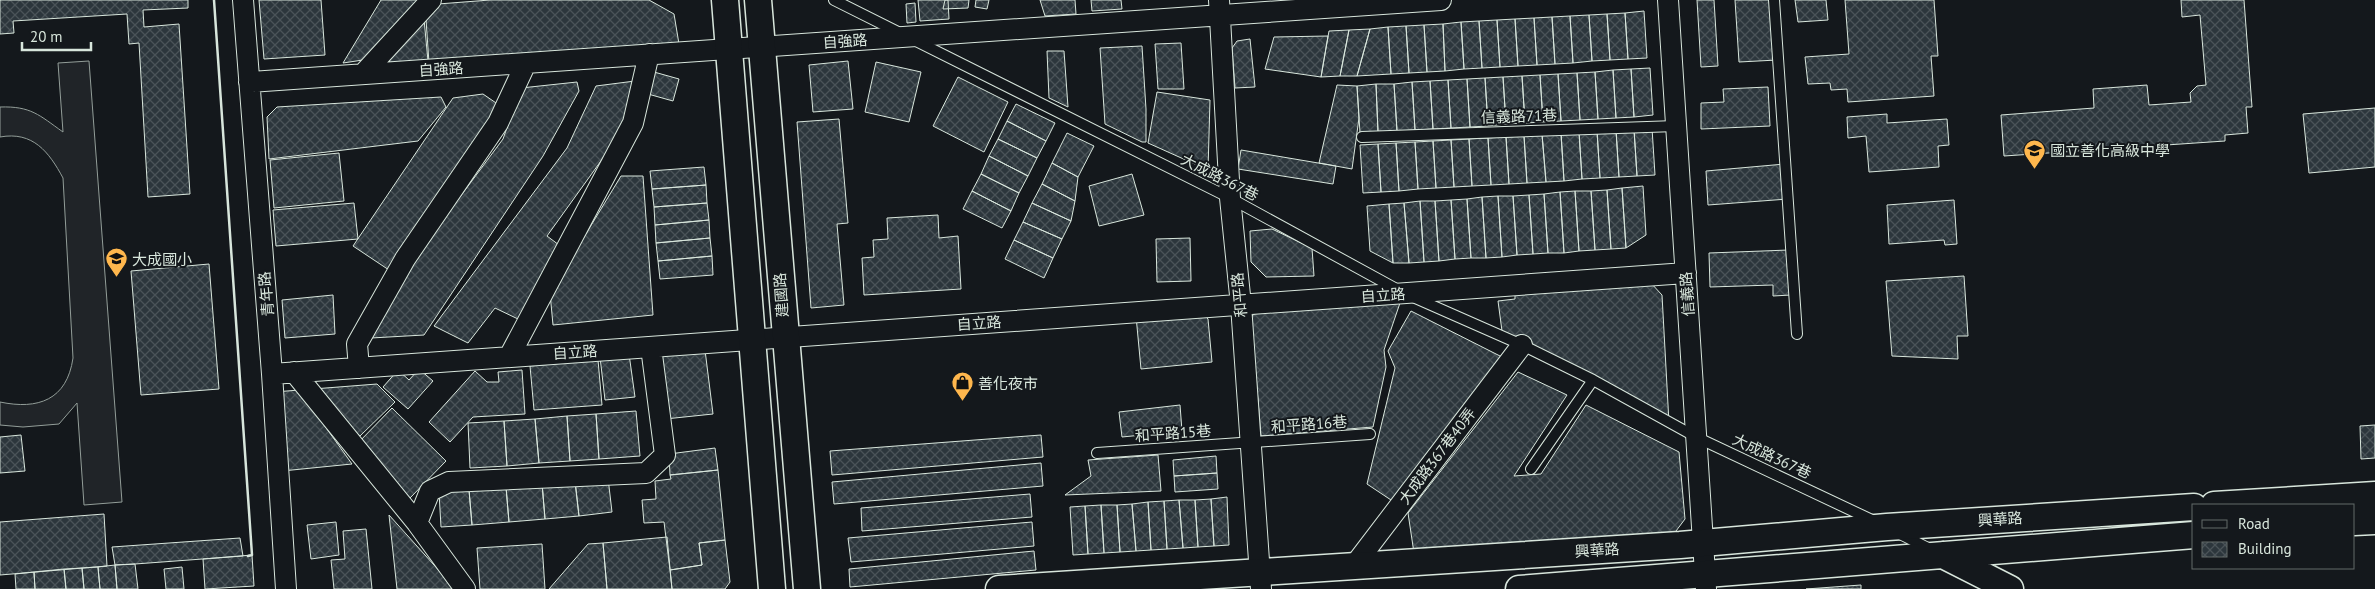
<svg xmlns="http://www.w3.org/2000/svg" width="2375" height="589" font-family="'PT Sans','Noto Sans TC',sans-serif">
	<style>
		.garden { fill: #202428; stroke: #939e99 }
		.building { fill: url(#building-cross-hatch); stroke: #d8e6dc }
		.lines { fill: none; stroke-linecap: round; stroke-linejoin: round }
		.service-casing { stroke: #d8e6dc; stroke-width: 12 }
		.minor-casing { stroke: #d8e6dc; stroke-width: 22 }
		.tertiary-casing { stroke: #d8e6dc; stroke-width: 29 }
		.service { stroke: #14181c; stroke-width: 10 }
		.minor { stroke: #14181c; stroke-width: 20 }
		.tertiary { stroke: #14181c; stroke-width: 26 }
		.wall { stroke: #d8e6dc; stroke-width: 2.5 }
		.labels { text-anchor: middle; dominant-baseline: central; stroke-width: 4; stroke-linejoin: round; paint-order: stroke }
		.street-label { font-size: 15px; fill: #d8e6dc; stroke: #14181c }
		.poi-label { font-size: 15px; fill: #d8e6dc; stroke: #14181c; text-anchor: start }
	</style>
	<defs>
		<pattern id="building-cross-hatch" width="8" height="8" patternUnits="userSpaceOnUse" patternTransform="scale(1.25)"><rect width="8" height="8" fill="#2c363c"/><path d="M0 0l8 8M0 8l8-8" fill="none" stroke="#4a5358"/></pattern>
	</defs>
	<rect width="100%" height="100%" fill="#14181c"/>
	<path class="garden" d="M89 61 122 502 84 505 77 403 59 424 23 427 0 425V402C38 410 67 400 73 358L63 178C49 152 33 131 0 137V107C31 106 39 115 63 132L58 63Z"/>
	<path class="building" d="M0 0H188V8L143 10 144 27 179 24 190 194 148 197 139 43 129 44 127 14 13 21 14 33 0 34Z
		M259 0H321L325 55 264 59Z
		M381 0H422L376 58 343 63Z
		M490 0H649L674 14 679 44 429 63 425 5Z
		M918 0H948L949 19 920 21Z
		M945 0H969L968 8 943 9Z
		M976 0H989L987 9 975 7Z
		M1040 0H1075L1076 14 1045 16Z
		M1091 0H1121L1122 9 1092 11Z
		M1697 0H1714L1718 66 1701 67Z
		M1735 0H1773L1777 60 1739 62Z
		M1795 0H1826L1828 20 1798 22Z
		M1845 0H1934L1938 56H1931L1934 96 1848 102 1847 89 1831 90 1830 83 1808 84 1805 57 1849 54Z
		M2181 0H2244L2252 107H2246L2248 133 2225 135V141L2004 156 2001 115 2094 108 2093 89 2147 85 2149 105 2191 102 2190 93 2197 86 2206 85 2200 15 2182 17Z
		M915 3 916 22 907 23 906 4Z
		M1644 11 1647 58 1628 59 1625 13Z
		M1625 13 1628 59 1610 60 1607 14Z
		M1607 14 1610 60 1592 61 1589 15Z
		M1589 15 1592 61 1573 63 1570 16Z
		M1570 16 1573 63 1555 64 1552 17Z
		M1552 17 1555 64 1537 65 1534 18Z
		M1534 18 1537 65 1518 66 1515 19Z
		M424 19 428 61 390 64 386 59Z
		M1515 19 1518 66 1500 67 1497 20Z
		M1497 20 1500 67 1482 68 1479 21Z
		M1479 21 1482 68 1464 69 1461 22Z
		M1461 22 1464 69 1445 71 1443 24Z
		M1443 24 1445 71 1427 72 1424 25Z
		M1424 25 1427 72 1409 73 1406 26Z
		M1406 26 1409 73 1391 74 1388 27Z
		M1388 27 1391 74 1357 76 1370 29Z
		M1370 29 1357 76H1340L1349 30Z
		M1349 30 1340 76 1321 77 1329 31Z
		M1328 36 1321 77 1265 69 1274 37Z
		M1250 39 1255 87 1235 88 1232 48 1237 41Z
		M1181 43 1184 89H1158L1155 44Z
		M1142 46 1146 109V142H1142L1105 124 1100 48Z
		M1047 51H1064L1068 107 1049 98Z
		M848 61 853 109 813 112 809 65Z
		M876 62 921 72 909 122 865 112Z
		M1650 68 1653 115 1634 117 1631 69Z
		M1631 69 1634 117 1616 118 1613 70Z
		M1613 70 1616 118 1598 119 1595 72Z
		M654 72 679 79 673 101 648 94Z
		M1595 72 1598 119 1580 120 1577 73Z
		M1577 73 1580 120 1561 121 1558 74Z
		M1558 74 1561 121 1543 122 1540 75Z
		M1540 75 1543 122 1525 123 1522 76Z
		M1522 76 1525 123 1506 124 1503 77Z
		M958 77 1008 102 984 152 933 126Z
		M1503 77 1506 124 1488 126 1485 78Z
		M1485 78 1488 126 1470 127 1467 79Z
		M1467 79 1470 127 1451 128 1448 80Z
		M1448 80 1451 128 1433 129 1430 81Z
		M635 81 621 133 547 236 559 245 518 319 495 308 468 343 434 326 567 148 596 86Z
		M1430 81 1433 129 1415 130 1412 82Z
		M577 82 579 91 543 156 424 335 371 338 413 260 503 139 521 88Z
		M1412 82 1415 130 1397 131 1394 84Z
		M1376 84 1378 132 1360 133 1357 86Z
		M1376 84H1394L1397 131 1378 132Z
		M1337 85 1357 86 1359 118 1352 169 1319 163Z
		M1768 87 1770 126 1701 129V103L1724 102 1723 89Z
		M1157 92 1210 100 1208 170 1148 143Z
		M483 94 499 105 392 272 353 246 453 98Z
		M441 97 446 107 418 141 269 159 267 117 277 107Z
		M1016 104 1055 123 1046 141 1007 121Z
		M2375 108V167L2309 173 2303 114Z
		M1887 114V123L1947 119 1949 145 1938 146 1939 167 1869 172 1866 136 1848 138 1847 117Z
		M839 119 848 223 837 224 844 305 811 308 797 122Z
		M1007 121 1046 141 1037 158 998 139Z
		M1652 128 1655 175 1637 176 1634 129Z
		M1634 129 1637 176 1619 177 1616 130Z
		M1616 130 1619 177 1600 178 1597 131Z
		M1597 131 1600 178 1582 179 1579 132Z
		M1579 132 1582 179 1564 181 1561 133Z
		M1067 133 1094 146 1078 177 1052 163Z
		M1561 133 1564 181 1546 182 1542 134Z
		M1542 134 1546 182 1527 183 1524 136Z
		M1524 136 1527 183 1509 184 1506 137Z
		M1506 137 1509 184 1491 185 1488 138Z
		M1488 138 1491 185 1472 186 1469 139Z
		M998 139 1037 158 1028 176 989 156Z
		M1469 139 1472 186 1454 187 1451 140Z
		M1451 140 1454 187 1436 188 1433 141Z
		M1433 141 1436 188 1418 189 1415 142Z
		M1415 142 1418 189 1399 191 1396 143Z
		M1396 143 1399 191 1381 192 1378 144Z
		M1378 144 1381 192 1363 193 1360 145Z
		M1241 150 1336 166 1333 184 1238 169Z
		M339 153 344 201 274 208 270 160Z
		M989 156 1028 176 1019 193 981 174Z
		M1052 163 1078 177 1075 201 1042 184Z
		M1785 164 1788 199 1708 205 1706 171Z
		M704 167 706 185 652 189 650 171Z
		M981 174 1019 193 1011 211 972 191Z
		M1132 174 1144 215 1099 226 1089 186Z
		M621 176H643L653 315 553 325 550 293Z
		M1042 184 1075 201 1071 221 1032 203Z
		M706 185 707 203 654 207 652 189Z
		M1643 186 1646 235 1626 248 1622 188Z
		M1622 188 1626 248 1611 249 1607 190Z
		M1607 190 1611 249 1595 250 1591 191Z
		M972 191 1011 211 1002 228 963 209Z
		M1575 191 1579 251 1564 253 1560 192Z
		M1575 191H1591L1595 250 1579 251Z
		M1560 192 1564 253H1548L1544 194Z
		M1544 194 1548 253 1533 254 1529 195Z
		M1529 195 1533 254 1517 255 1513 196Z
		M1498 196 1502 257 1486 258 1482 197Z
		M1498 196H1513L1517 255 1502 257Z
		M1482 197 1486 258H1471L1467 199Z
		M1467 199 1471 258 1455 259 1451 200Z
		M1451 200 1455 259 1439 261 1435 201Z
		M1954 200 1957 244 1945 245 1944 240 1889 244 1887 205Z
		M1420 201 1424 262 1409 263 1404 203Z
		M1420 201H1435L1439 261 1424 262Z
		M354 203 358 239 276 246 273 210Z
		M707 203 709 220 655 225 654 207Z
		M1032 203 1071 221 1062 239 1023 222Z
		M1404 203 1409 263H1393L1389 204Z
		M1389 204 1393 263 1370 251 1367 206Z
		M938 215 939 238 958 236 961 289 864 295 862 258 874 257 873 240 888 239 887 218Z
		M709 220 710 238 656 243 655 225Z
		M1023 222 1062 239 1053 258 1014 240Z
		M1272 229 1312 248 1314 276 1266 277 1251 262 1250 231Z
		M710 238 712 256 658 261 656 243Z
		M1190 238 1191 281 1157 282 1156 239Z
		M1014 240 1053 258 1044 278 1005 259Z
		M1789 250 1791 295 1773 296V285L1710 287 1709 253Z
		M712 256 713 275 660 279 658 261Z
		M209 264 219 389 141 395 131 271Z
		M1964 276 1968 336H1957L1958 359 1892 356 1886 281Z
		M1650 282 1662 295 1669 423 1502 331 1498 301 1515 299V292Z
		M333 295 335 334 285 338 282 300Z
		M1401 300 1384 350 1386 367 1373 427 1261 436 1251 317 1261 308Z
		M1200 310 1208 319 1212 362 1141 369 1136 316Z
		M1411 311 1502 357 1397 504 1367 484 1395 368 1388 351Z
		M705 350 713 414 665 419 657 356Z
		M629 354 635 397 605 400 600 357Z
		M598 360 602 405 534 410 530 366Z
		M419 369 433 381 408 409 383 387 398 370 409 380Z
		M522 370 525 414 473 417 450 442 429 422 475 371 487 382H499L498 372Z
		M1518 372 1567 395 1514 476 1541 474 1586 405 1679 452 1685 519 1673 535 1414 553 1408 513Z
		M377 384 395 402 360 436 313 389Z
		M299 390 352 464 282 471 275 392Z
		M1180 405 1182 431 1122 437 1119 412Z
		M392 408 446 461 410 498 356 445Z
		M636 411 640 456 599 459 596 414Z
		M596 414 599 459 570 461 567 416Z
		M567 416 570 461 539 463 535 419Z
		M535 419 539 463 507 466 504 421Z
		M504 421 507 466 470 468 468 423Z
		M2375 425V458L2361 459 2360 426Z
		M21 435 25 471 0 473V437Z
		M1041 435 1043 457 832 475 830 451Z
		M715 448 718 470 670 475 669 454Z
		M1158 455 1161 491 1065 495 1091 476 1088 460Z
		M1216 456 1217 473 1174 476 1173 460Z
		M1041 463 1043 486 834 504 832 482Z
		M718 470 725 540 699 543 702 565 670 570 664 522 644 523 642 500 656 499 655 481 671 479 670 475Z
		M1217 473 1218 489 1175 492 1174 476Z
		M608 478 612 512 579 516 575 481Z
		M575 481 579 516 545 519 542 483Z
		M542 483 545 519 509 522 506 487Z
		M506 487 509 522 472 525 469 490Z
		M469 490 472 525 441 527 439 492Z
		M1030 494 1032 517 862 531 861 508Z
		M1227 497 1229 545 1214 546 1211 499Z
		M1211 499 1214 546 1198 547 1195 500Z
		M1179 500 1183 548 1167 549 1164 501Z
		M1179 500H1195L1198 547 1183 548Z
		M1164 501 1167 549 1151 550 1148 502Z
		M1148 502 1151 550 1136 551 1132 504Z
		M1132 504 1136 551 1120 552 1117 505Z
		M1101 505H1117L1120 552 1104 553Z
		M1101 505 1104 553 1088 554 1085 506Z
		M1085 506 1088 554 1073 555 1070 507Z
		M104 514 107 566 0 575V522Z
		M389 515 452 585V589H397Z
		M336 522 339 555 311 559 307 525Z
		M1032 522 1034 546 851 562 848 538Z
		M366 529 372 589H334L331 560 345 559 343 531Z
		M667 537 672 589H607L603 543Z
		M240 538 243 556 135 564 115 565 112 547Z
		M725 540 730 582 725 589H672L670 570 702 565 699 543Z
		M603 543 607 589H549L588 544Z
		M542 544 545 589H480L477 548Z
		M1034 551 1036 570 850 587 849 569Z
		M252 555 254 586 205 589 203 559Z
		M135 564 138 589H117L115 565Z
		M115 565 117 589H100L98 567Z
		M98 567 100 589H84L82 568Z
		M182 567 184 589H166L164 569Z
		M82 568 84 589H66L64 569Z
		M64 569 66 589H35L34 572Z
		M34 572 35 589H16L15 574Z
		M1861 585V589H1806Z"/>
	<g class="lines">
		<defs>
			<path id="service" d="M834 0 1230 198 1400 291
				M1774 0 1797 334
				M1362 137 1676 126
				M1413 297 1522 345 1593 380 1696 437 1874 521
				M1097 453 1370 434
				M1531 469 1593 380
				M1898 533 1932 550"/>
			<path id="minor" d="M243 0 272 374 286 589
				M1219 0 1230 198 1241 305 1261 589
				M1668 0 1706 589
				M363 74 431 0
				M249 82 1441 0
				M509 357 633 123 649 54
				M359 368 357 344 405 259 498 123 526 63
				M294 372 417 523 465 589
				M272 374 1686 273
				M417 523 430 491 449 482 646 473 665 455 651 347
				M1353 567 1522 345"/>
			<path id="tertiary" d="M725 0 772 589
				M758 0 807 589
				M2214 505 2375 495
				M2354 522 2375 521
				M1943 555 2010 589
				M999 589 1680 545 1887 527 2194 507
				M1519 589 2194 535"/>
		</defs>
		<use href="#service" class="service-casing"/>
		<use href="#minor" class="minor-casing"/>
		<use href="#tertiary" class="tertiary-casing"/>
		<use href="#service" class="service"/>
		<use href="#minor" class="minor"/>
		<use href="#tertiary" class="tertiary"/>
		<path class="wall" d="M214 0 252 555 248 556"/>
	</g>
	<defs>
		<symbol id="school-pin" viewBox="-11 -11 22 30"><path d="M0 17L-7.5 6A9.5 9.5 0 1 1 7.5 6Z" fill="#ffb74d" stroke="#14181c"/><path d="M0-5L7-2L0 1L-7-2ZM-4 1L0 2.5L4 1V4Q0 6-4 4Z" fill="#111"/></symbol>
		<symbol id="shop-pin" viewBox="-11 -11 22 30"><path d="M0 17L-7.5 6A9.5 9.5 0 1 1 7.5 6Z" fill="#ffb74d" stroke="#14181c"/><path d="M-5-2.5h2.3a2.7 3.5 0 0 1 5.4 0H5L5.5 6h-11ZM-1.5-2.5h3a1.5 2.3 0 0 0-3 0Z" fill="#111"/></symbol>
	</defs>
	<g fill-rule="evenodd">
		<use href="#school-pin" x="2022" y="138" width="25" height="34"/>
		<use href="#school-pin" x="104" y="246" width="25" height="34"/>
		<use href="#shop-pin" x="950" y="370" width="25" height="34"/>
	</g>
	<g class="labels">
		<g class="street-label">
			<text transform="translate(845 41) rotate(-4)">自強路</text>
			<text transform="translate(441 69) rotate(-4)">自強路</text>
			<text transform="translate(1519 116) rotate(-2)">信義路71巷</text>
			<text transform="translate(1220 177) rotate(27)">大成路367巷</text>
			<text transform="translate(266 294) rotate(-95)">青年路</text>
			<text transform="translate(1687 294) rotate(-94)">信義路</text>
			<text transform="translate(781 295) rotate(-94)">建國路</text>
			<text transform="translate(1239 295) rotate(-95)">和平路</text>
			<text transform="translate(1383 295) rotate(-4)">自立路</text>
			<text transform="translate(979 323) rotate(-4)">自立路</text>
			<text transform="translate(575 352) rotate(-4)">自立路</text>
			<text transform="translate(1309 424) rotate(-4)">和平路16巷</text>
			<text transform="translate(1173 433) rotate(-4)">和平路15巷</text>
			<text transform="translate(1437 456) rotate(-53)">大成路367巷40弄</text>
			<text transform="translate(1772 456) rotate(25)">大成路367巷</text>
			<text transform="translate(2000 519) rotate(-4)">興華路</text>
			<text transform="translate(1597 550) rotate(-4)">興華路</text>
		</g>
		<g class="poi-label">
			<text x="2050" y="150">國立善化高級中學</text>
			<text x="132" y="259">大成國小</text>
			<text x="978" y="383">善化夜市</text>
		</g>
	</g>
	<rect x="2192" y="504" width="162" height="65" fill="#14181c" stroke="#626a69"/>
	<rect x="2202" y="520" width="25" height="8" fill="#14181c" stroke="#626a69"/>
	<text x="2238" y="529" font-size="15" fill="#d8e6dc">Road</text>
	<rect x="2202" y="542" width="25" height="15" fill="url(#building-cross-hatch)" stroke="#626a69"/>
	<text x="2238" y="554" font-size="15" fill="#d8e6dc">Building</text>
	<path d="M22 42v8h69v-8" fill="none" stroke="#d8e6dc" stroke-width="2.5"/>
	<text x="30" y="42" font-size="15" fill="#d8e6dc" stroke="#14181c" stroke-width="4" paint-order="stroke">20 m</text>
</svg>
